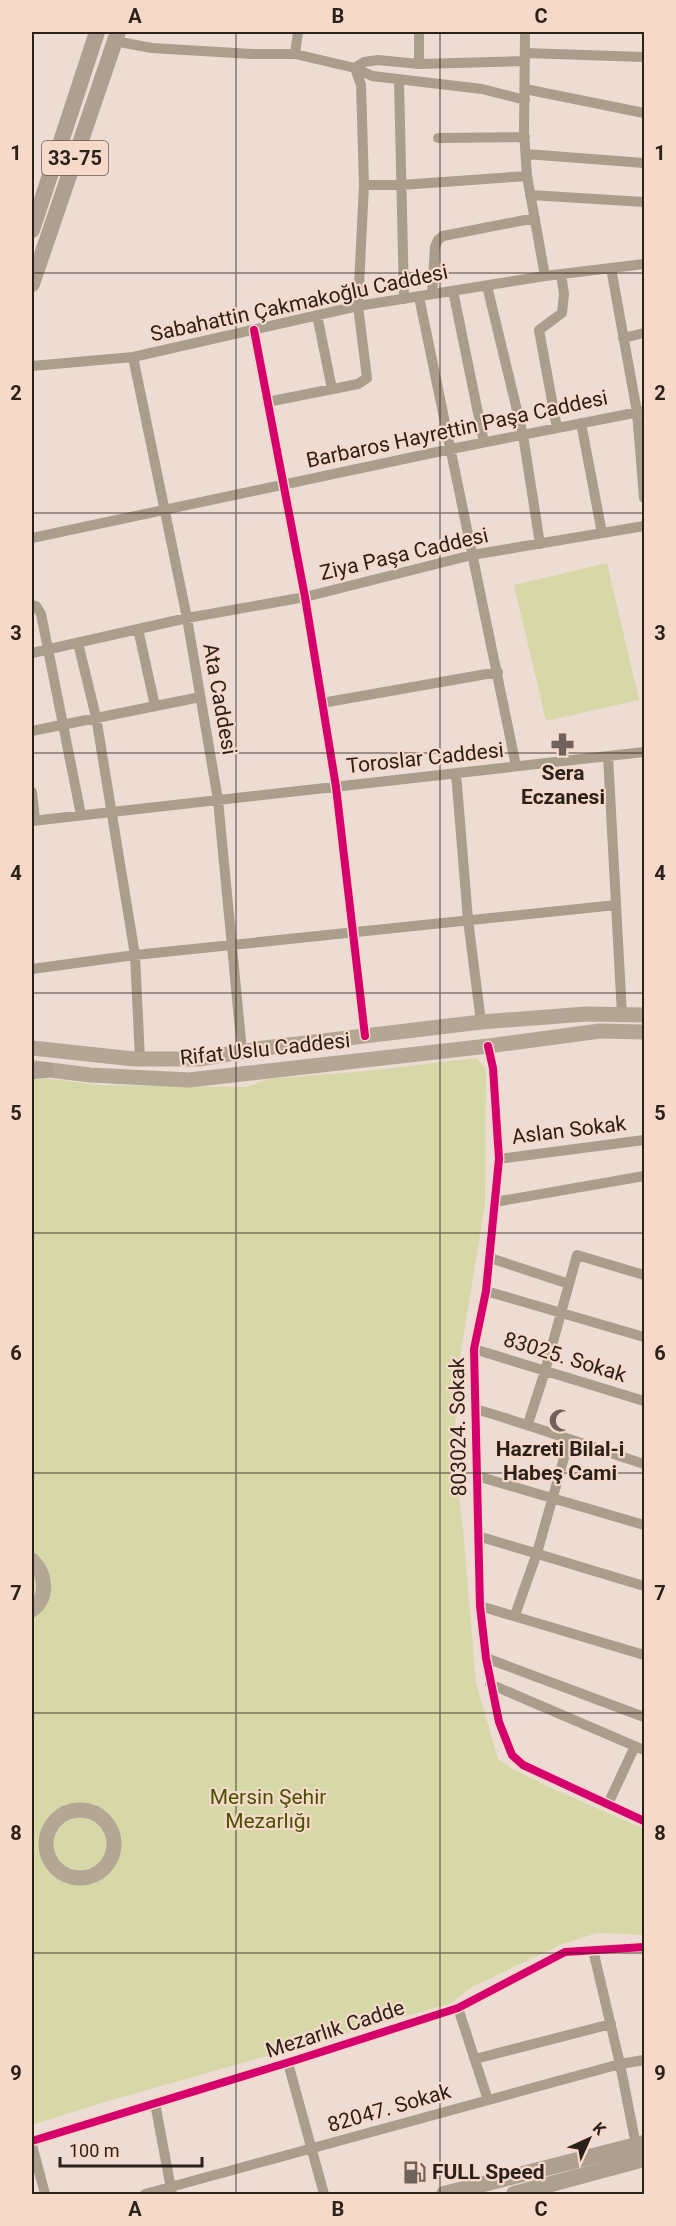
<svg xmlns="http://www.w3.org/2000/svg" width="676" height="2226" font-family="Roboto,sans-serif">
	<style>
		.green { fill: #d6d8a7 }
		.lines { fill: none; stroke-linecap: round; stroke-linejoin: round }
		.street { stroke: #a99e8b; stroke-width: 10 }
		.secondary { stroke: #b3a694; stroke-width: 15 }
		.primary { stroke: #ada090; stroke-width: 16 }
		.cycleway-casing { stroke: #f7d9ca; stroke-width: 11 }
		.cycleway { stroke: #d6006c; stroke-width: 8 }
		.grid { fill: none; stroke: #2b211b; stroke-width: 1.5; stroke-opacity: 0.55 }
		.labels { text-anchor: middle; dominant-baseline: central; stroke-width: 4.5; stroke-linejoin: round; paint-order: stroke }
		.shield { fill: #f7d9ca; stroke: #685850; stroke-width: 1.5 }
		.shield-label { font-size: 20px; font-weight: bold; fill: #2b211b }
		.street-label { font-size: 21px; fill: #2b211b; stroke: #f7d9ca }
		.poi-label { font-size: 21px; font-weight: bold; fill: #2b211b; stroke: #f7d9ca }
		.park-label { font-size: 21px; fill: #485203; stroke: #f7d9ca }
		.neatline { fill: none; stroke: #2b211b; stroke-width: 2 }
		.grid-label { font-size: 20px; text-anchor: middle; font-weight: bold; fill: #2b211b }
	</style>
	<rect width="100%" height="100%" fill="#ecdcd4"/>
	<path class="green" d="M607 563 639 700 546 721 514 585Z
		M476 1058 486 1069 485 1204 457 1376 454 1454 463 1530 476 1683 498 1759 511 1768 549 1787 644 1829V1935L597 1933 560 1945 470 1988 452 2003 105 2102 32 2125V1077L100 1085 247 1087 267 1079 367 1071Z"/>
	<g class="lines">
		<path class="street" d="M419 32V64
			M525 32 524 133 527 176 545 276
			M114 41 152 48 252 54H295L355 68 372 76 482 89 525 100
			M525 53 644 57
			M295 54 298 32
			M355 68 364 62 378 60 419 64 525 61
			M399 80 404 299
			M525 89 644 113
			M438 138 525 137
			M526 154 644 163
			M364 185H401L527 176
			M530 195 644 202
			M611 268 637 412 644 498
			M487 286 523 435 540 544
			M453 291 484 442
			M432 294 435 247 438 240 443 236 535 218
			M419 297 516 766
			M317 315 332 389
			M254 330 305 597 336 787 365 1036
			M623 338 644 333
			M133 357 187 618 218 800 242 1051
			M32 366 133 357 358 306 545 276 644 264
			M267 402 358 384 367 378 358 306 364 185 361 85 355 68
			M581 423 602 533
			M557 428 539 330 562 313 564 294 561 274
			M32 538 451 449 644 411
			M32 605 36 606 41 614 81 815
			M138 629 155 706
			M78 643 96 717 135 955 140 1059
			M32 653 187 618 305 597 472 555 644 526
			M322 703 498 672
			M32 731 200 697
			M608 756 622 1015
			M456 773 468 920 481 1022
			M32 792 35 820
			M32 821 644 752
			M32 969 135 955 616 905
			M488 1046 493 1068 499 1159 486 1291 474 1349 480 1606 486 1658 499 1722 512 1755 523 1765 644 1821
			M499 1159 644 1140
			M495 1202 644 1176
			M490 1258 569 1284
			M486 1291 644 1337
			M474 1349 644 1401
			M475 1409C532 1425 588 1446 644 1464
			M528 1424 545 1371 577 1255 644 1275
			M477 1476 644 1525
			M478 1536 644 1586
			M480 1606 644 1655
			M515 1615 537 1553 569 1440
			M486 1658 644 1717
			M490 1684 644 1750
			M608 1804 635 1746
			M593 1950 620 2064 634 2135
			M458 2008 488 2100
			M475 2059 611 2024
			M288 2063 324 2194
			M155 2103 172 2194
			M32 2141 296 2060 458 2008 565 1952 644 1947
			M32 2145 45 2194
			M145 2194 620 2064 644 2060"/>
		<path class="secondary" d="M32 1048 134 1059H199L264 1048 481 1022 586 1014 644 1015
			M34 1068 90 1075 189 1080 488 1046 600 1031 644 1032
			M32 1560C46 1574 49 1597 32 1610
			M46 1844a34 34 0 1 1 68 0a34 34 0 1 1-68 0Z"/>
		<path class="primary" d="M32 230 97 32
			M32 284 118 32
			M32 1071 46 1070
			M444 2194 644 2143
			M514 2194 644 2159"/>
		<defs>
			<path id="cycleway" d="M254 330 305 597 336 787 365 1036
				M488 1046 493 1068 499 1159 486 1291 474 1349 480 1606 486 1658 499 1722 512 1755 523 1765 644 1821
				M32 2141 296 2060 458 2008 565 1952 644 1947"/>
		</defs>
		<use href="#cycleway" class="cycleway-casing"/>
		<use href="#cycleway" class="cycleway"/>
	</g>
	<path class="grid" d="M236 32V2194M440 32V2194M32 273H644M32 513H644M32 753H644M32 993H644M32 1233H644M32 1473H644M32 1713H644M32 1953H644"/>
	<defs>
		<symbol id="pharmacy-bare" viewBox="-9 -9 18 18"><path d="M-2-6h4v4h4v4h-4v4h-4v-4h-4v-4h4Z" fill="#6f625c" stroke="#f7d9ca" stroke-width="2.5" paint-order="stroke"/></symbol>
		<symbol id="mosque-bare" viewBox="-9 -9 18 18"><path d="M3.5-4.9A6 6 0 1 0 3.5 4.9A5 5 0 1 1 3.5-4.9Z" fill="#6f625c" stroke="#f7d9ca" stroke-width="2.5" paint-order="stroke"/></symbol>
		<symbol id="fuel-bare" viewBox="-9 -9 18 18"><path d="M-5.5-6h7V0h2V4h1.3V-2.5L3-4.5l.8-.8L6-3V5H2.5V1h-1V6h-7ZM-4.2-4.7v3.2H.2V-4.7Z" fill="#6f625c" stroke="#f7d9ca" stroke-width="2.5" paint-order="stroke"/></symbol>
	</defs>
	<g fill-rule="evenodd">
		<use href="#pharmacy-bare" x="546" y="728" width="33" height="33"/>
		<use href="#mosque-bare" x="544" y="1404" width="33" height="33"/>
		<use href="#fuel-bare" x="398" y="2156" width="33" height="33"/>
	</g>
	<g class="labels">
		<rect class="shield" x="42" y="141" width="66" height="34" rx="4.5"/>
		<g class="shield-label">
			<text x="75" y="158">33-75</text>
		</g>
		<g class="street-label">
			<text transform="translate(299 303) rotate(-12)">Sabahattin Çakmakoğlu Caddesi</text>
			<text transform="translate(457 429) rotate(-12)">Barbaros Hayrettin Paşa Caddesi</text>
			<text transform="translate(404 554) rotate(-13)">Ziya Paşa Caddesi</text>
			<text transform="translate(220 699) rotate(80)">Ata Caddesi</text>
			<text transform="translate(425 758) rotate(-6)">Toroslar Caddesi</text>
			<text transform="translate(265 1049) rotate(-6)">Rifat Uslu Caddesi</text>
			<text transform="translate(569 1130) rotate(-7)">Aslan Sokak</text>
			<text transform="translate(565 1357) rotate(17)">83025. Sokak</text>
			<text transform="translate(458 1427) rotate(-91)">803024. Sokak</text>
			<text transform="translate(335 2029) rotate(-18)">Mezarlık Cadde</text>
			<text transform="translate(389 2108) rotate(-16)">82047. Sokak</text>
		</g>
		<g class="poi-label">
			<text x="563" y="773">Sera<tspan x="563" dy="24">Eczanesi</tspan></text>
			<text x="560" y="1449">Hazreti Bilal-i<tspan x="560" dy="24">Habeş Cami</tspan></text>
			<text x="432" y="2172" text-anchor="start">FULL Speed</text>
		</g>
		<g class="park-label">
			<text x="268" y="1797">Mersin Şehir<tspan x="268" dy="24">Mezarlığı</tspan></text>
		</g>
	</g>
	<rect width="676" height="2226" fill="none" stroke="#f7d9ca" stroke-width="66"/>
	<g transform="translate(589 2139) rotate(45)" stroke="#f7d9ca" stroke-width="4.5" paint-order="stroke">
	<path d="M0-4.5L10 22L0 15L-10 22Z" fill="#2b211b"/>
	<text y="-9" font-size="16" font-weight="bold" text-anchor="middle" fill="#2b211b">K</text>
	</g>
	<path d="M60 2157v9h142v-9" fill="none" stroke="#2b211b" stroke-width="3"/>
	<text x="69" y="2157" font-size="18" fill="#2b211b" stroke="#f7d9ca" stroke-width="4.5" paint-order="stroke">100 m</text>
	<rect x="33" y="33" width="610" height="2160" class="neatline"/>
	<g class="grid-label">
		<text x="135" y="23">A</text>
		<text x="338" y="23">B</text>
		<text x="541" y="23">C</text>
		<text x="16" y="160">1</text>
		<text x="660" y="160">1</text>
		<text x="16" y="400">2</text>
		<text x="660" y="400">2</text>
		<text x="16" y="640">3</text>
		<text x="660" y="640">3</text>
		<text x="16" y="880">4</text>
		<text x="660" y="880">4</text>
		<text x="16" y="1120">5</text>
		<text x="660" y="1120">5</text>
		<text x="16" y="1360">6</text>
		<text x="660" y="1360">6</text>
		<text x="16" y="1600">7</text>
		<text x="660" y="1600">7</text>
		<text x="16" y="1840">8</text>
		<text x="660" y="1840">8</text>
		<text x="16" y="2080">9</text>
		<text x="660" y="2080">9</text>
		<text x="135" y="2216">A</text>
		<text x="338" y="2216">B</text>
		<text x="541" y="2216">C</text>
	</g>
</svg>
